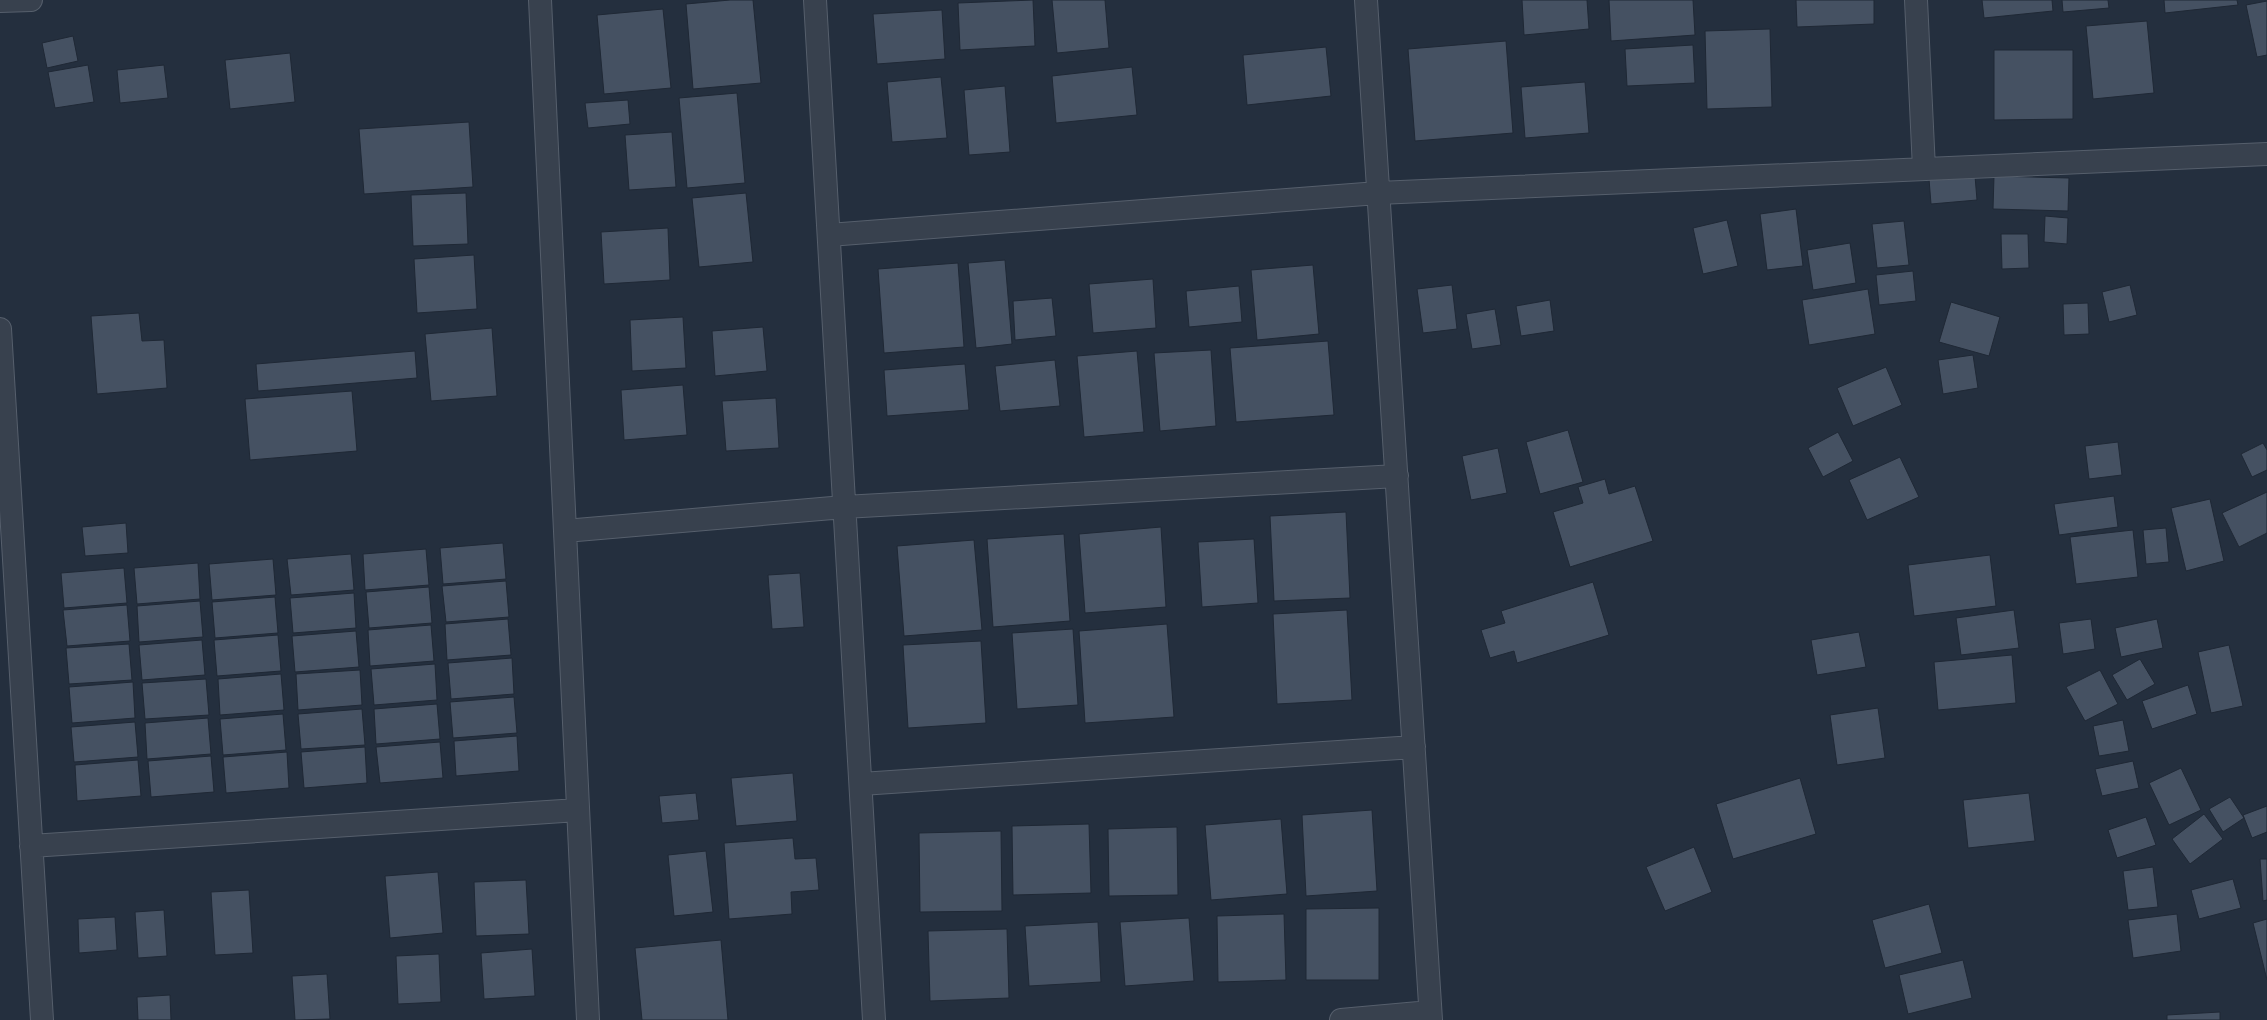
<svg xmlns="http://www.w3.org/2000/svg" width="2267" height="1020" font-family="Ubuntu,sans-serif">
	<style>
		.building { fill: #455162; stroke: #1f2835 }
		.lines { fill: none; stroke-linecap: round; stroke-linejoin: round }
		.street-casing { stroke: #565f6c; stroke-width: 24 }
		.street { stroke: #38414e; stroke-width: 22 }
	</style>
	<rect width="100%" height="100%" fill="#242f3e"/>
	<path class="building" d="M730 0H753L761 83 693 89 686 4Z
		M1033 0 1035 46 960 50 958 3Z
		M1052 0H1105L1109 48 1057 53Z
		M1522 0H1587L1589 29 1524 35Z
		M1609 0H1693L1695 35 1611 41Z
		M1796 0H1874V24L1797 27Z
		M1982 0H2052L2053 11 1984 18Z
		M2062 0H2108L2109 8 2063 12Z
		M2164 0H2237L2238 5 2165 13Z
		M2267 1V55L2257 57 2246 5Z
		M663 9 671 88 604 94 597 15Z
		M942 10 945 59 877 64 873 14Z
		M2147 21 2154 93 2093 99 2086 26Z
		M1770 29 1772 107 1707 109 1705 31Z
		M73 36 78 61 47 68 42 43Z
		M1506 41 1513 133 1415 141 1408 49Z
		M1693 45 1695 83 1627 86 1625 49Z
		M1326 47 1331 96 1247 105 1243 55Z
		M1994 50H2073V119L1994 120Z
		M290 53 295 102 230 109 225 60Z
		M88 65 94 102 55 108 48 72Z
		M164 65 168 98 120 103 117 70Z
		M1132 67 1137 115 1056 123 1052 76Z
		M941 77 947 138 892 142 887 82Z
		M1585 82 1589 133 1525 138 1521 87Z
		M1005 86 1010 152 969 155 964 90Z
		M737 93 745 183 687 188 679 98Z
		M628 100 630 124 588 128 585 103Z
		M469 122 473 187 364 194 359 129Z
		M672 132 676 187 629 190 625 135Z
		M1975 176 1977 200 1931 204 1929 179Z
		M1994 176 2069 178 2068 211 1993 209Z
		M466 193 468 244 413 246 411 195Z
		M746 193 753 262 699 267 692 198Z
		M1796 209 1803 266 1767 270 1760 214Z
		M2045 216 2068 218 2067 244 2044 242Z
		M1727 220 1738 266 1703 274 1693 228Z
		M1904 221 1909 265 1877 268 1872 224Z
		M668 228 670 280 604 284 601 232Z
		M2001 234H2028L2029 268 2002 269Z
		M1850 243 1856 283 1813 290 1807 250Z
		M474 255 477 309 417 313 414 259Z
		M1005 260 1012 344 976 348 968 263Z
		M958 263 964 347 884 353 878 269Z
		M1313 265 1319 334 1257 340 1251 270Z
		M1913 271 1916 301 1879 305 1876 275Z
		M1153 279 1156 328 1093 333 1089 284Z
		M1452 285 1457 329 1423 333 1417 289Z
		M2130 285 2137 315 2109 322 2102 292Z
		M1239 286 1242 322 1189 327 1186 291Z
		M1868 289 1875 334 1809 345 1802 300Z
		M1052 298 1056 336 1015 340 1013 301Z
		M1550 300 1554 331 1521 336 1516 306Z
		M1951 302 2000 317 1989 356 1939 342Z
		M2088 303 2089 334 2064 335 2063 304Z
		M1495 309 1501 345 1472 349 1466 314Z
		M139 313 142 341 164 340 167 388 97 394 91 316Z
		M683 317 686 368 632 371 630 320Z
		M763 327 767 371 715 376 712 331Z
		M492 328 497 396 431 401 425 334Z
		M1328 341 1334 415 1236 422 1230 348Z
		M1211 350 1216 426 1160 431 1154 353Z
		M415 351 417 378 258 391 256 364Z
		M1137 351 1144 432 1084 437 1077 356Z
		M1973 355 1978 388 1943 394 1938 360Z
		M1055 360 1060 406 1000 411 995 366Z
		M965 364 969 410 887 416 884 370Z
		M1886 367 1902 405 1853 426 1837 388Z
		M683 385 687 435 624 440 621 390Z
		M352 391 357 451 250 460 245 399Z
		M776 398 779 448 726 451 722 401Z
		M1568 430 1583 482 1540 494 1526 442Z
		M1838 432 1853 461 1823 477 1808 448Z
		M2118 442 2122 475 2089 479 2085 446Z
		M2263 443 2267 450V470L2252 477 2241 454Z
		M1498 448 1507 493 1471 500 1462 456Z
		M1900 457 1919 497 1867 520 1849 480Z
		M1605 479 1609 494 1635 486 1653 541 1570 567 1553 512 1583 503 1578 487Z
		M2267 492V533L2239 547 2222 513Z
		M2114 496 2118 527 2059 535 2054 504Z
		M2210 499 2224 561 2186 571 2171 508Z
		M1346 512 1350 598 1274 601 1270 516Z
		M126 523 128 553 85 556 82 527Z
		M1161 527 1166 607 1085 613 1079 534Z
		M2166 528 2169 562 2146 564 2143 530Z
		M2133 530 2138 577 2076 584 2070 537Z
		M1064 534 1070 621 993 627 987 539Z
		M1254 539 1258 603 1202 607 1198 542Z
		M974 540 982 630 904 636 897 546Z
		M503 543 506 579 443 584 440 548Z
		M426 549 429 585 365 590 363 554Z
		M351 554 354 590 291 595 287 559Z
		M1990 555 1996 606 1914 616 1908 565Z
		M273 559 276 595 212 600 209 564Z
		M198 563 200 599 137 604 134 568Z
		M124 568 127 603 64 608 61 573Z
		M800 573 804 627 772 629 768 575Z
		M506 581 509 617 446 622 442 586Z
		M1593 582 1609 635 1517 663 1514 651 1490 658 1481 630 1505 623 1501 611Z
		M429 587 432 623 369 628 366 592Z
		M354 593 356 628 293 633 290 598Z
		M275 597 278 633 215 638 212 602Z
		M200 601 203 637 139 642 137 606Z
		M127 605 130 641 67 646 63 610Z
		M1347 610 1352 700 1277 704 1273 614Z
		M2014 610 2019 648 1961 655 1956 618Z
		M508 619 511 655 447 660 445 624Z
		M2091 619 2095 649 2063 654 2059 623Z
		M2157 619 2163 648 2121 657 2115 628Z
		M1167 624 1174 717 1085 723 1079 631Z
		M431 625 434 661 370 666 368 630Z
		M1073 629 1078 705 1017 709 1012 633Z
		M356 631 359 667 295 672 292 636Z
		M1859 632 1866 667 1817 675 1811 640Z
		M278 635 281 671 217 676 214 640Z
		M202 640 205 675 142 680 139 645Z
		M981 641 986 723 908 728 903 645Z
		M129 644 132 680 69 684 66 648Z
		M2229 645 2243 706 2211 713 2198 652Z
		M2012 655 2016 703 1938 710 1934 662Z
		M512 658 514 694 451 699 448 663Z
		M2140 659 2155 684 2127 700 2112 675Z
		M435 664 437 700 374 705 371 669Z
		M360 670 362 705 298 710 296 674Z
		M2100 670 2118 704 2085 721 2066 687Z
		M281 674 284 710 220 715 218 679Z
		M206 679 209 715 145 719 142 683Z
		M133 682 135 718 72 723 69 687Z
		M2188 685 2197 714 2152 729 2142 701Z
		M514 697 517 733 453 738 450 702Z
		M437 704 440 739 376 744 374 709Z
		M1878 708 1885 758 1837 765 1830 715Z
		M362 709 365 745 301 749 298 714Z
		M283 714 286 750 223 755 220 719Z
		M208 718 211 754 147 759 145 723Z
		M2123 720 2129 751 2099 756 2093 726Z
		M135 722 138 757 74 762 71 727Z
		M517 736 519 771 456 776 454 741Z
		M440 742 443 778 380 783 376 747Z
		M365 747 367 783 304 788 301 752Z
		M287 752 289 788 226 793 223 757Z
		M211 756 214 792 151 797 148 761Z
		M138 760 141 796 77 801 75 765Z
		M2133 761 2139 788 2102 796 2095 769Z
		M2181 768 2201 810 2169 825 2149 783Z
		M793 773 797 821 736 826 731 778Z
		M1800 778 1816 834 1733 859 1716 804Z
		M696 793 699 820 662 823 659 796Z
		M2029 793 2035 841 1968 848 1963 800Z
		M2230 797 2244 818 2223 832 2209 809Z
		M2267 806V832L2252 838 2243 815Z
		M1372 810 1377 891 1306 896 1302 815Z
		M2204 814 2223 839 2190 864 2172 839Z
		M2146 817 2156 845 2117 858 2108 830Z
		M1281 819 1287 894 1211 900 1205 825Z
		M1089 824 1091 893 1013 895 1012 826Z
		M1177 827 1178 895 1109 896 1108 829Z
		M1001 831 1002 911 920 912 919 833Z
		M793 838 795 859 816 858 819 890 791 892 792 914 729 919 724 843Z
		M1694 847 1712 892 1665 911 1646 867Z
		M706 851 713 912 674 916 668 855Z
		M2260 859H2267V900L2263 901Z
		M2153 867 2158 907 2128 910 2123 871Z
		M438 872 443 933 390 938 385 876Z
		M2233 879 2241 908 2199 919 2191 890Z
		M526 880 529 934 476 936 474 882Z
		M249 890 253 953 215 955 211 892Z
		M1929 904 1942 953 1885 968 1872 920Z
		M1379 908V980H1306V909Z
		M164 910 167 956 138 958 135 912Z
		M1284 914 1286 980 1218 982 1217 916Z
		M2177 914 2181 951 2133 958 2128 920Z
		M115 917 117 950 79 953 78 919Z
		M1189 918 1194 981 1125 986 1120 922Z
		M2267 919V980L2253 923Z
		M1098 922 1101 982 1029 986 1025 926Z
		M1007 929 1009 998 930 1001 928 931Z
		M721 940 728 1020H642L635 948Z
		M532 949 535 996 484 999 481 953Z
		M439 954 441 1002 398 1004 396 956Z
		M1963 960 1972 998 1908 1014 1899 975Z
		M327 974 330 1019 295 1020 292 976Z
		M170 995 171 1020H138L137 997Z
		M2220 1012V1020H2167V1015Z"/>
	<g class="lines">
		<defs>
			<path id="street" d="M540 0 588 1020
				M815 0 874 1020
				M1366 0 1431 1020
				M1916 0 1924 169
				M0 1 31 0
				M829 235 1378 193 2267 154
				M0 329 42 1020
				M565 531 844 507 1397 476
				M861 784 1414 747
				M31 846 578 810
				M1341 1020 1430 1012"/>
		</defs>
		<use href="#street" class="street-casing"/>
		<use href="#street" class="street"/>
	</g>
</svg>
